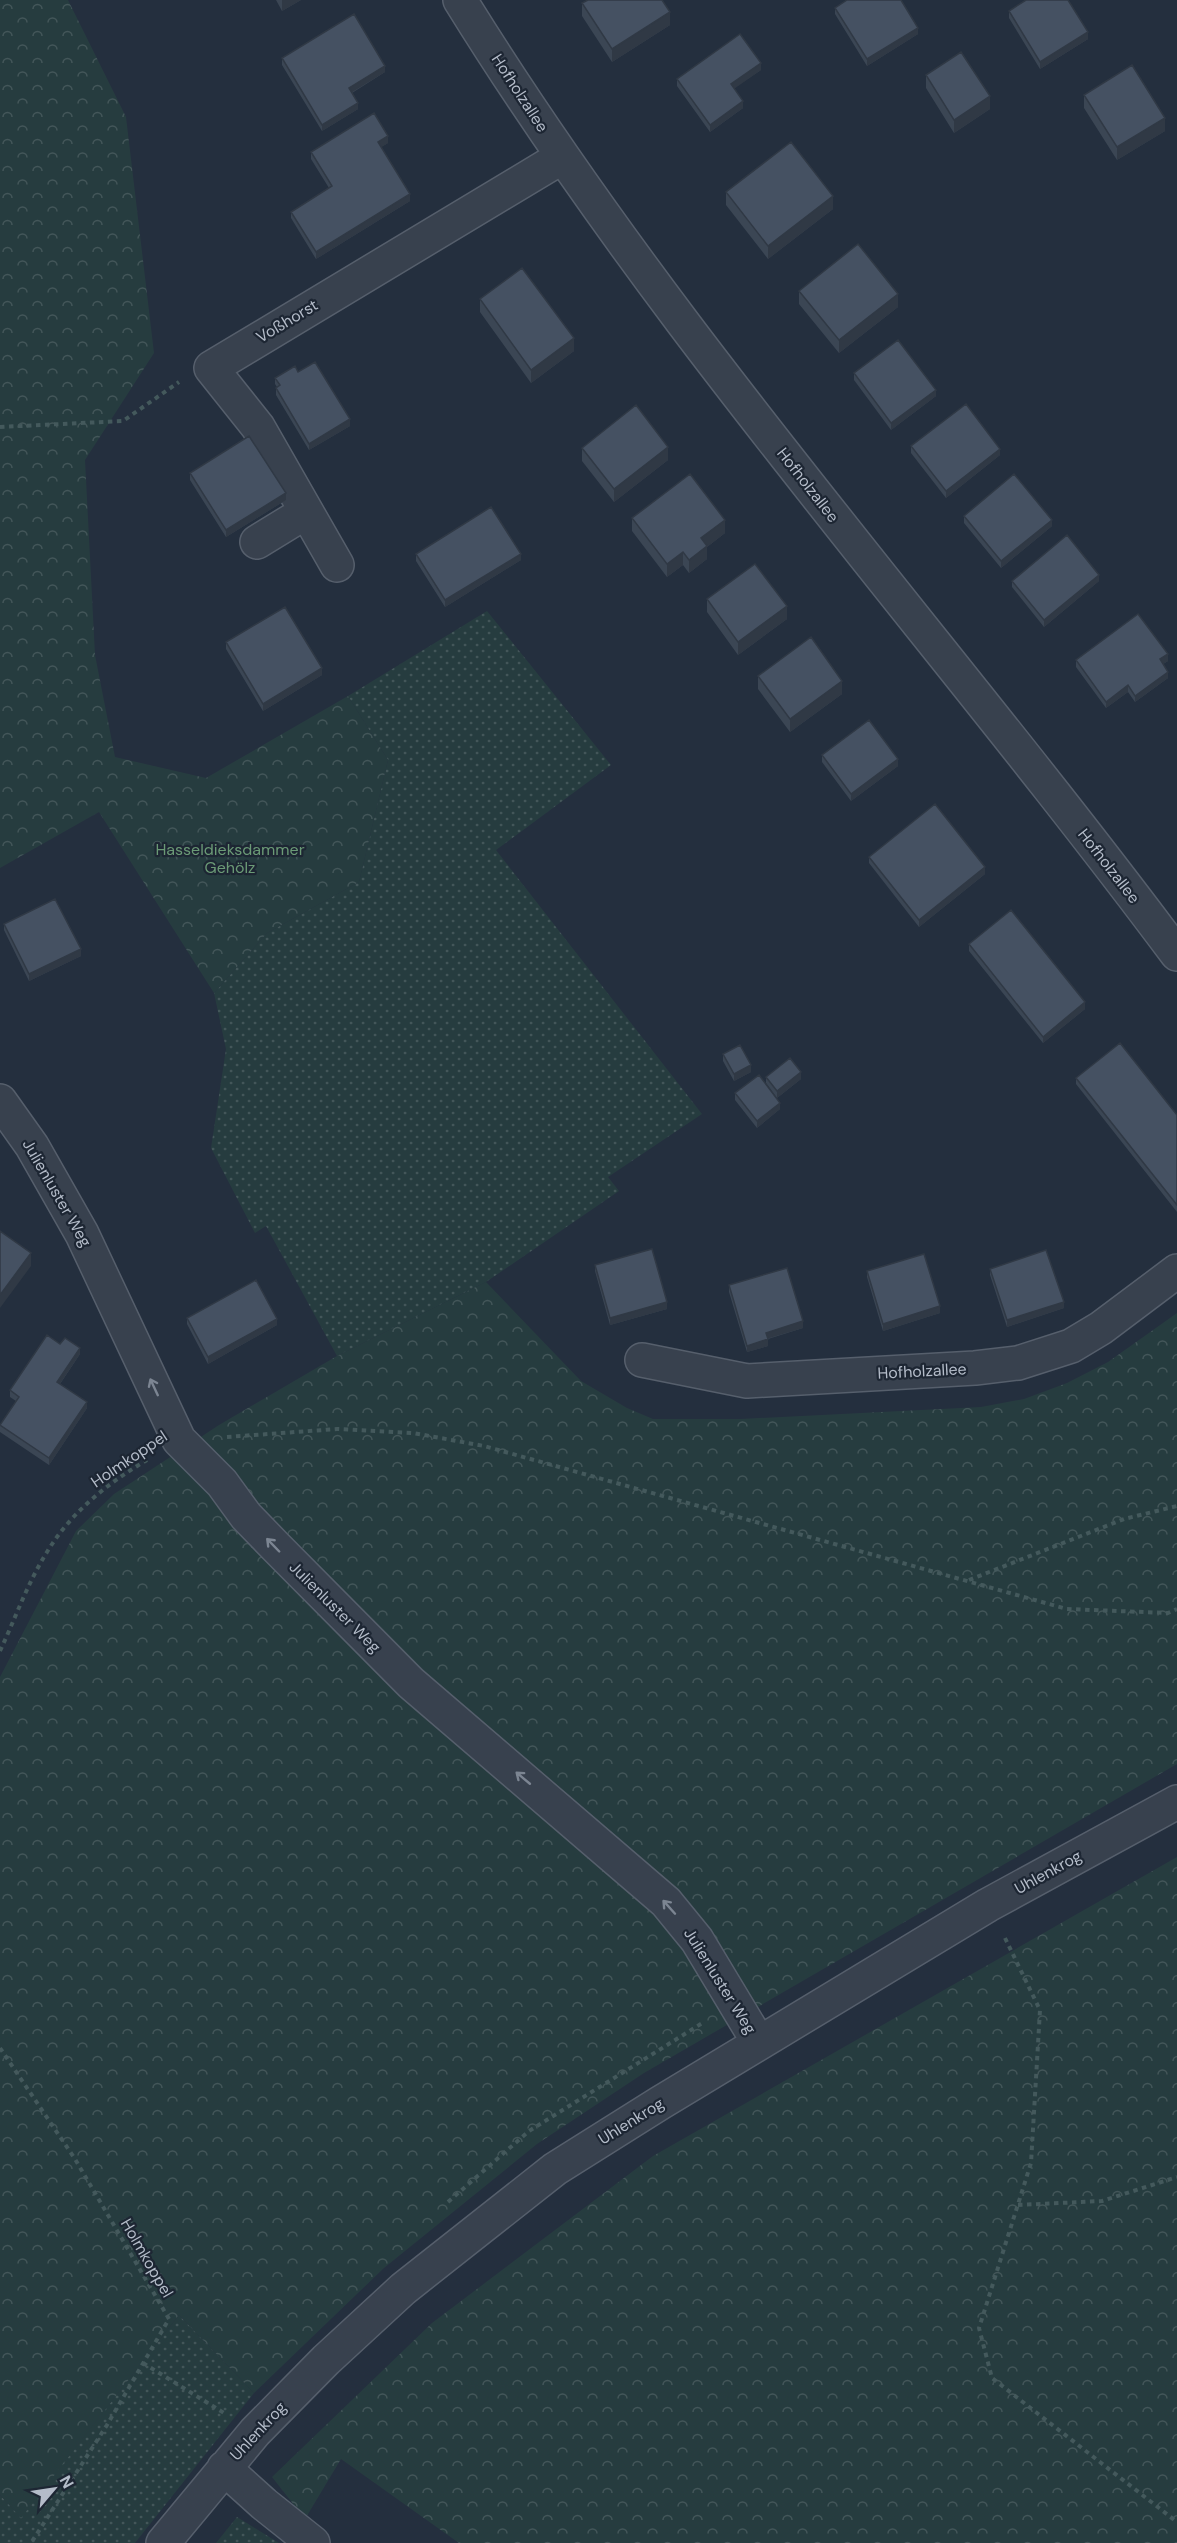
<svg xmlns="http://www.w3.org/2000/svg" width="1177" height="2543" font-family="'DM Sans',sans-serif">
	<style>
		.grass { fill: url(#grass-dots) }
		.forest { fill: url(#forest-crowns) }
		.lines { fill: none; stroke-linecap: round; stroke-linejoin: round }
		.minor-casing { stroke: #565f6c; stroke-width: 36 }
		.path { stroke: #44595c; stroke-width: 4; stroke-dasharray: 4.5 4.5; stroke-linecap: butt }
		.minor { stroke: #38414e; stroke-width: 33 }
		.wall { fill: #3b4654 }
		.shaded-wall { fill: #303945 }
		.building { fill: #455162; stroke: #303945; stroke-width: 1.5 }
		.oneway { stroke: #7c8592 }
		.labels { text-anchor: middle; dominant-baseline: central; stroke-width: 4.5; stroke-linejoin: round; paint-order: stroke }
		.street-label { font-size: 16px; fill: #b4bcc9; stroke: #1d2633 }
		.park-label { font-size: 16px; fill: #6b9a76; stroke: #1d2633 }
	</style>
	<defs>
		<pattern id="grass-dots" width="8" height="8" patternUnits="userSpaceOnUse" patternTransform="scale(1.5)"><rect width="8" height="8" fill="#263c3f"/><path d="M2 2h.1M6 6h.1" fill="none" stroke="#435659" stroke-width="1.8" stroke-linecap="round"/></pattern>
		<pattern id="forest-crowns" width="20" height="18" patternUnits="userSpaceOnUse" patternTransform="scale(1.5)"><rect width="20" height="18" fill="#263c3f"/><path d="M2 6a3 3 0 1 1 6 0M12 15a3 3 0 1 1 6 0" fill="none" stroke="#435659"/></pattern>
	</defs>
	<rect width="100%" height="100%" fill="#242f3e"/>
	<path class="grass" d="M487 611 611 765 496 850 702 1114 608 1177 619 1191 486 1282 337 1356 266 1226 255 1233 211 1148 226 1049 214 993 267 933 359 882 388 760 348 696Z
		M179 2315 254 2393 135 2543H0V2495L21 2517Z
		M237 2517 279 2543H216Z"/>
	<path class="forest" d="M0 0H68L126 117 154 353 85 460 95 655 115 757 206 778 348 696 388 760 359 882 267 933 214 993 99 812 0 868Z
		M486 1282 581 1381 627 1408 653 1419H741L981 1407 1024 1399 1067 1383 1108 1362 1177 1313V1764L644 2073 537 2144 384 2268 254 2393 179 2315 21 2518 0 2495V1677L76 1531 114 1494 219 1425 337 1356Z
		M1177 1857V2543H459L341 2459 305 2519 272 2477 432 2323 653 2156Z"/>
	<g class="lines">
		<defs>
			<path id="minor" d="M460 0C670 339 939 635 1177 954
				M257 542 306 512
				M337 565 258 427 211 368 562 157
				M0 1101 32 1146 82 1234 179 1440 222 1483 246 1516 276 1547 411 1683 666 1902 697 1940 759 2043
				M642 1360 747 1381 975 1368 1018 1363 1071 1346 1101 1328 1177 1271
				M224 2468 264 2504 313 2543
				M163 2543 255 2432 326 2360 403 2289 555 2169 660 2103 988 1905 1177 1802"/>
		</defs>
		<use href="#minor" class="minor-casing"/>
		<path class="path" d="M0 427 123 421 179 382
			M227 1437 337 1429 413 1433 484 1446 1067 1609 1168 1613 1177 1609
			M969 1580 1124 1519 1177 1506
			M0 1651C15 1619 28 1582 47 1552 71 1512 108 1483 147 1460
			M1005 1938 1040 2010 1031 2163 979 2328 992 2378 1177 2522
			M0 2048 75 2159 169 2319 107 2425 31 2543
			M448 2202 529 2131 704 2022
			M1018 2205 1102 2201 1177 2177
			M143 2363 224 2413"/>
		<use href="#minor" class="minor"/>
	</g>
	<path class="wall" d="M276 0H301L282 11Z
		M582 3 670 25 612 62 582 16Z
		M835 8 918 34 867 66 835 14Z
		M1009 11 1088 39 1040 69 1009 18Z
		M282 58 385 72 352 93 358 109 322 131 282 65Z
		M761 70 734 88 743 108 710 132 677 86V79Z
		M926 75 990 109 954 133 926 88Z
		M1084 95 1165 131 1117 160 1084 108Z
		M388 143 381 147 410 201 316 259 291 218V212L329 188 311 159V152Z
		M726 192 833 209 768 259 726 205Z
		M799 291 898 307 839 353 799 304Z
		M480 299 574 351 531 383 480 312Z
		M298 372 350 426 309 450 276 395V388L277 387 275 384V378Z
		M854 373 936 396 891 430 854 380Z
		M911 446 1000 455 946 498 911 453Z
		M582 448 668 460 614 502 582 461Z
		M190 473 286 500 226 537 190 480Z
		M964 516 1052 526 1001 568 964 523Z
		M632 518 725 533 707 547V559L689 573 683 565 667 577 632 531Z
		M416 554 521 560 445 607 416 561Z
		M1012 581H1099L1044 627 1012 587Z
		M707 599 787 619 738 655 707 612Z
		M226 642 322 675 263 711 226 649Z
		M1076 660 1168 661 1163 664 1168 678 1135 702 1128 692 1106 708 1076 667Z
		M758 676 842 694 790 732 758 689Z
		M822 755 898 766 851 801 822 762Z
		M869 857 985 874 919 927 869 863Z
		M4 924 81 956 29 981 4 930Z
		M969 944 1085 1009 1043 1043 969 951Z
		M723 1054 751 1072 734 1081 723 1061Z
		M766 1077 801 1079 777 1098 766 1083Z
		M1076 1078 1177 1115V1212L1076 1084Z
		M735 1093 780 1109 757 1128 735 1100Z
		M595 1265 667 1309 610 1325 595 1271Z
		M990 1269 1064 1308 1007 1327 990 1275Z
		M867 1271 940 1313 883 1331 867 1277Z
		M729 1285 803 1328 768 1339V1346L747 1352 729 1292Z
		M187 1318 277 1325 208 1364 187 1324Z
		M60 1344 80 1354 60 1384 87 1408 49 1465 0 1432V1425L16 1401 10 1397V1390Z"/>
	<path class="shaded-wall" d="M282 0H301L282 11Z
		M670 12V25L612 62V49Z
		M918 28V34L867 66V59Z
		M1088 32V39L1040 69V62Z
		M761 63V70L731 91V84Z
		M385 66V72L349 94V88Z
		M990 96V109L954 133V120Z
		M743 101V108L710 132V125Z
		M358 103V109L322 131V125Z
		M1165 118V131L1117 160V147Z
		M388 136V143L378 149V142Z
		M410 194V201L316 259V252Z
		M833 196V209L768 259V246Z
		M898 294V307L839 353V340Z
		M574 338V351L531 383V370Z
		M936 390V396L891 430V423Z
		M350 419V426L309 450V444Z
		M668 447V460L614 502V489Z
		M1000 449V455L946 498V491Z
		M286 493V500L226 537V530Z
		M725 520V533L707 547V559L689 573V560L701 538Z
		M1052 520V526L1001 568V561Z
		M683 552V565L667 577V564Z
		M521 554V560L445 607V600Z
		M1099 575V581L1044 627V620Z
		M787 606V619L738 655V642Z
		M1168 654V661L1160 666V659Z
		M322 668V675L263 711V704Z
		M1168 672V678L1135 702V696Z
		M842 681V694L790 732V719Z
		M1128 685V692L1106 708V702Z
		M898 759V766L851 801V794Z
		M985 867V874L919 927V920Z
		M81 949V956L29 981V974Z
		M1085 1002V1009L1043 1043V1037Z
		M751 1065V1072L734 1081V1074Z
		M801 1072V1079L777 1098V1091Z
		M780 1103V1109L757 1128V1121Z
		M31 1253V1266L0 1308V1295Z
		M667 1302V1309L610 1325V1318Z
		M1064 1302V1308L1007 1327V1320Z
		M940 1306V1313L883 1331V1324Z
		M277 1319V1325L208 1364V1357Z
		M803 1321V1328L766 1339V1333Z
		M768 1339V1346L747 1352V1346Z
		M80 1348V1354L57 1388V1382Z
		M87 1402V1408L49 1465V1458Z"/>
	<path class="building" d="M588 0H662L670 12 612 49 582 3Z
		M847 0H901L918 28 867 59 835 8Z
		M1026 0H1068L1088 32 1040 62 1009 11Z
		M354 14 385 66 349 88 358 103 322 125 282 58Z
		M740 34 761 63 731 84 743 101 710 125 677 79Z
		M961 52 990 96 954 120 926 75Z
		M1132 65 1165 118 1117 147 1084 95Z
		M374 113 388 136 378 142 410 194 316 252 291 212 332 186 311 152Z
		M791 142 833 196 768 246 726 192Z
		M858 244 898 294 839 340 799 291Z
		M522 268 574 338 531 370 480 299Z
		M898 340 936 390 891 423 854 373Z
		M315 362 350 419 309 444 276 388 280 385 275 378 295 366 298 372Z
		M966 404 1000 449 946 491 911 446Z
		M636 405 668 447 614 489 582 448Z
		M249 436 286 493 226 530 190 473Z
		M690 474 725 520 701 538 707 546 689 560 683 552 667 564 632 518Z
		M1014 474 1052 520 1001 561 964 516Z
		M491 507 521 554 445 600 416 554Z
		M1067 535 1099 575 1044 620 1012 581Z
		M755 564 787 606 738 642 707 599Z
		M285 607 322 668 263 704 226 642Z
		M1138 614 1168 654 1160 659 1168 672 1135 696 1128 685 1106 702 1076 660Z
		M811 637 842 681 790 719 758 676Z
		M869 720 898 759 851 794 822 755Z
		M935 804 985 867 919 920 869 857Z
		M55 899 81 949 29 974 4 924Z
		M1011 910 1085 1002 1043 1037 969 944Z
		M1120 1043 1177 1115V1205L1076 1078Z
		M740 1045 751 1065 734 1074 723 1054Z
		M790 1058 801 1072 777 1091 766 1077Z
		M759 1075 780 1103 757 1121 735 1093Z
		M0 1231 31 1253 0 1295Z
		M652 1249 667 1302 610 1318 595 1265Z
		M1046 1250 1064 1302 1007 1320 990 1269Z
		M924 1254 940 1306 883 1324 867 1271Z
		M787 1268 803 1321 766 1333 768 1339 747 1346 729 1285Z
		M256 1280 277 1319 208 1357 187 1318Z
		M47 1335 60 1344 65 1338 80 1348 57 1382 87 1402 49 1458 0 1425 19 1397 10 1390Z"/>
	<defs><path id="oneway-shaft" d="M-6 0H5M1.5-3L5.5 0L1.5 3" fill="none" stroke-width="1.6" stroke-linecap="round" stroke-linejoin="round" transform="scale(1.5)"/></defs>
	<g class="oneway">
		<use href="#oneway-shaft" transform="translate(154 1387) rotate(-115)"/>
		<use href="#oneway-shaft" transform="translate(273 1545) rotate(-134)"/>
		<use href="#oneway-shaft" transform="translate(523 1778) rotate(-140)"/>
		<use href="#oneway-shaft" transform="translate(669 1907) rotate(-132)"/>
	</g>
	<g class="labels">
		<g class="street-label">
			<text transform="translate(520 93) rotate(57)">Hofholzallee</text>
			<text transform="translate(287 321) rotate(-31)">Voßhorst</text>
			<text transform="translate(808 485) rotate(52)">Hofholzallee</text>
			<text transform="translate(1109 866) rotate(52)">Hofholzallee</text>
			<text transform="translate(57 1193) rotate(60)">Julienluster Weg</text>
			<text transform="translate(922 1371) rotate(-3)">Hofholzallee</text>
			<text transform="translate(129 1459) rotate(-34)">Holmkoppel</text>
			<text transform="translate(335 1607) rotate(45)">Julienluster Weg</text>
			<text transform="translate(1048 1872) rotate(-29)">Uhlenkrog</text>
			<text transform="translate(720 1981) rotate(58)">Julienluster Weg</text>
			<text transform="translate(631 2121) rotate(-32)">Uhlenkrog</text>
			<text transform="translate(147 2258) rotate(60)">Holmkoppel</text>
			<text transform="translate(258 2431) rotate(-47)">Uhlenkrog</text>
		</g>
		<g class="park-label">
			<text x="230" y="849">Hasseldieksdammer<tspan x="230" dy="18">Gehölz</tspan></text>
		</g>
	</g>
	<g transform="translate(54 2489) rotate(61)" stroke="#1d2633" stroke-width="4.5" paint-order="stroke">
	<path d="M0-4.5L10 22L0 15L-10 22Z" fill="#b4bcc9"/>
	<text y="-9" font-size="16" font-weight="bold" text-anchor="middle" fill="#b4bcc9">N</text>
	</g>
</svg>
